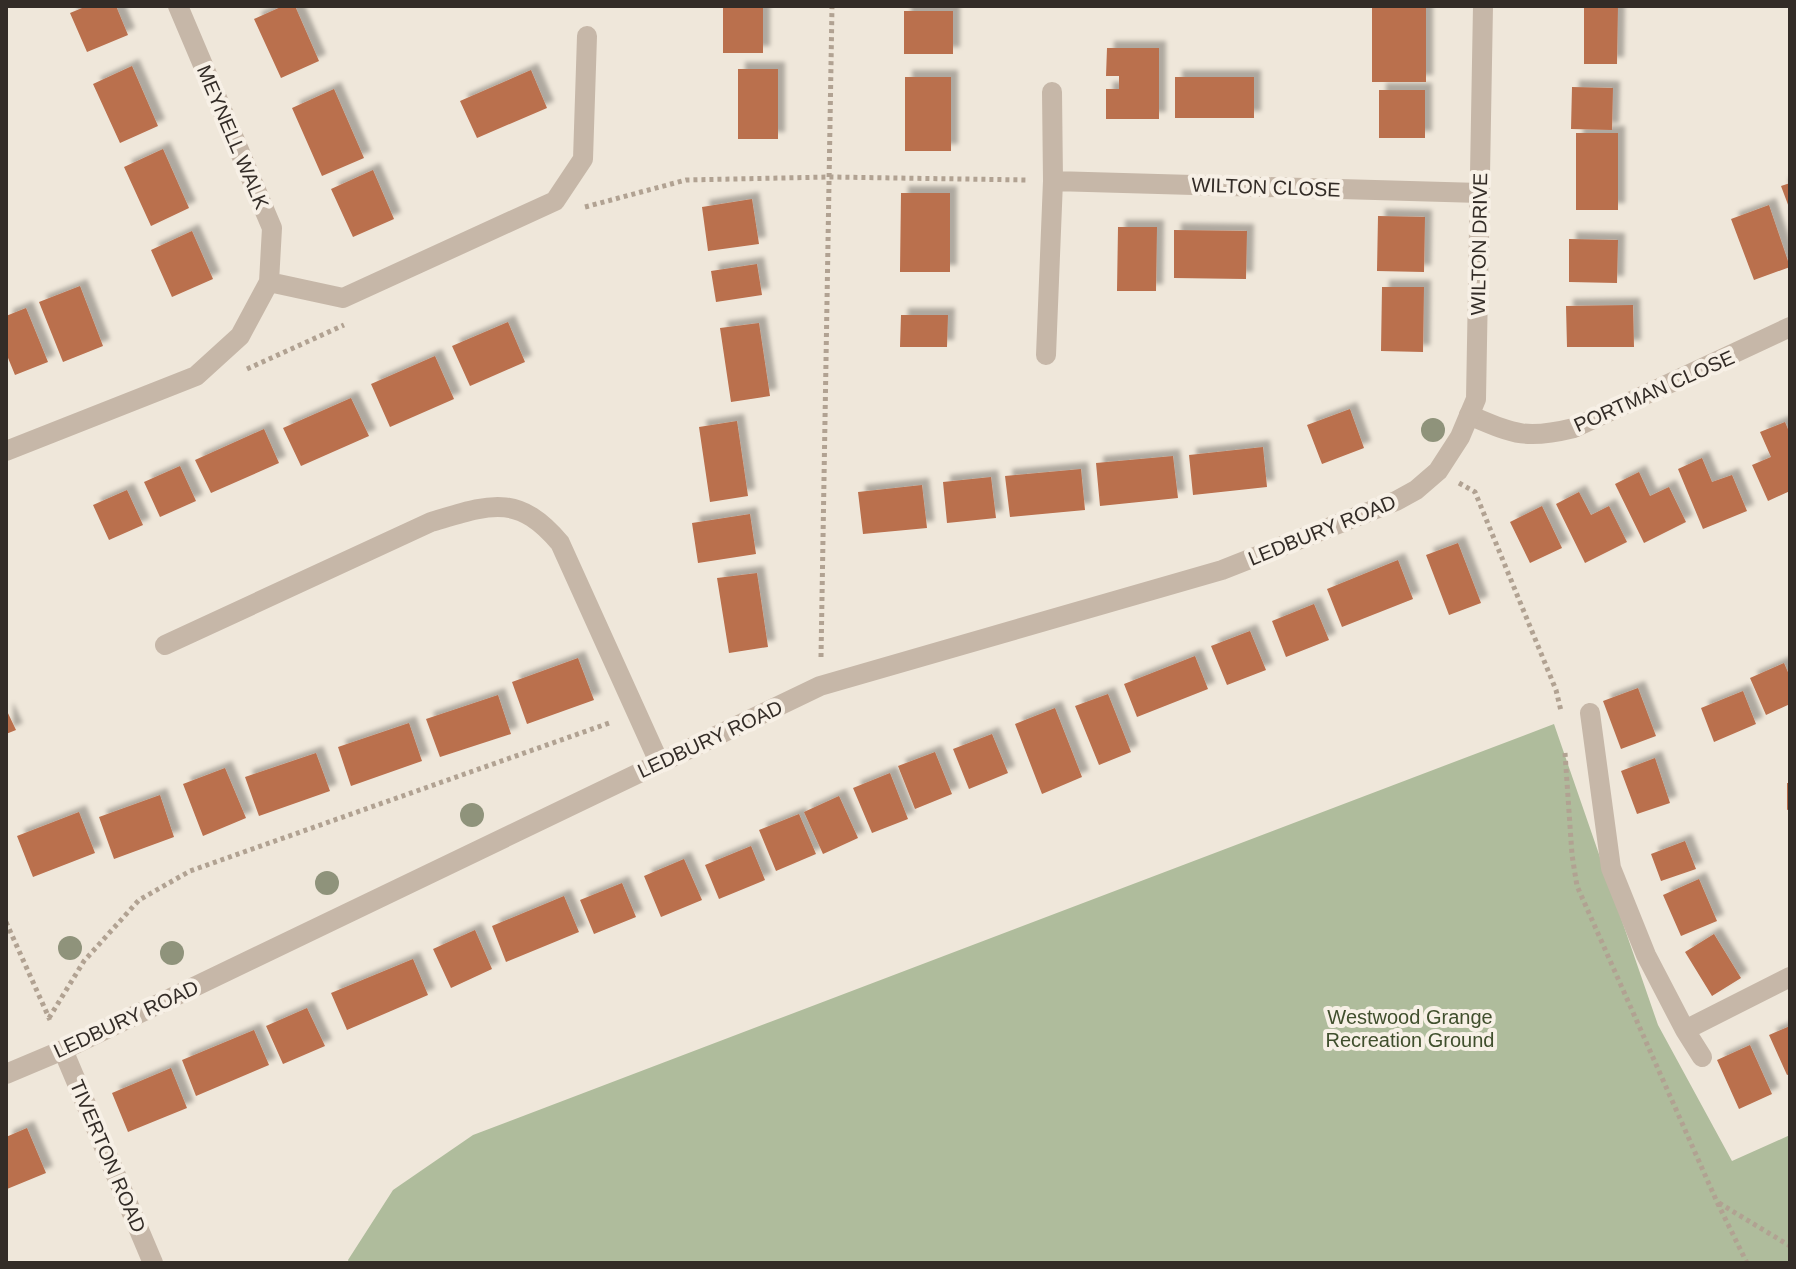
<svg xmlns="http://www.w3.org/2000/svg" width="1796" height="1269" font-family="Helvetica,sans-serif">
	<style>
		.green { fill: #afbc9c }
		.building { fill: #ba6f4d; filter: url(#shadow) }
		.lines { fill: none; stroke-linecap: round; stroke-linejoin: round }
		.path { stroke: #b1a292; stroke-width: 5; stroke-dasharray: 4 4; stroke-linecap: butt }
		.minor { stroke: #c6b7a8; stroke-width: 20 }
		.tertiary { stroke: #c6b7a8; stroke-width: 20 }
		.tree { fill: #8f937b }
		.labels { text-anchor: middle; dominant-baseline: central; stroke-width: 8; stroke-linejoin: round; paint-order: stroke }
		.street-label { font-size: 20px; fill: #332c27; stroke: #f7f0e6 }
		.park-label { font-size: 20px; fill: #404f2d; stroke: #f7f0e6 }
	</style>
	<defs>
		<filter id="shadow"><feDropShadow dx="7" dy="-7" stdDeviation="2" flood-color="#0004"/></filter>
	</defs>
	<rect width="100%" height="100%" fill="#efe7da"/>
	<path class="green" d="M1554 724 1658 1025 1732 1161 1790 1135V1263H349L348 1260 393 1190 473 1135Z"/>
	<path class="building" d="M87 6H116L128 35 87 52 70 13Z
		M283 6H295L319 61 281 78 254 19Z
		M723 6H763V53H723Z
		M1372 6H1426V82H1372Z
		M1584 6H1618L1617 64H1584Z
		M904 11H953V54H904Z
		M1107 48H1159V119H1106V89H1119V76H1106Z
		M132 66 158 126 120 143 93 84Z
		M738 69H778V139H738Z
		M531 70 547 108 477 138 460 101Z
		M905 77H951V151H905Z
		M1175 77H1254V118H1175Z
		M1572 87 1613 88 1612 130 1571 129Z
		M334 89 364 158 322 176 292 108Z
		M1379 90H1425V138H1379Z
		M1576 133H1618V210H1576Z
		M163 149 189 208 151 226 124 167Z
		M373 170 394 219 353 237 331 189Z
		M1790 183V210L1781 186Z
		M901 193H950V272H900Z
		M752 199 759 244 708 251 702 207Z
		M1769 205 1790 267 1754 280 1731 219Z
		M1378 216 1425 217 1424 272 1377 271Z
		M1118 227H1157L1156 291H1117Z
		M1174 230 1247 231 1246 279 1174 278Z
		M192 231 213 279 172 297 151 250Z
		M1569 239 1618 240 1617 283 1569 282Z
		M757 264 762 295 716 302 711 271Z
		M80 286 103 346 63 362 39 302Z
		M1382 287H1424L1423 352 1381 351Z
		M1633 305 1634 347H1567L1566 306Z
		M26 308 48 362 15 375 6 353V316Z
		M901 315H948L947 347H900Z
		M508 322 525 362 470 386 452 346Z
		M759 323 770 396 731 402 720 328Z
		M435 356 454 399 390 427 371 384Z
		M351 398 369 436 301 466 283 428Z
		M1350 409 1364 448 1322 464 1307 425Z
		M737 421 748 496 710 502 699 427Z
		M1785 422 1790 434V491L1768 501 1752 465 1771 457 1760 432Z
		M264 429 279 463 211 493 195 460Z
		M1263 447 1267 487 1193 495 1189 455Z
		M1173 456 1178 498 1100 506 1096 463Z
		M1702 458 1712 482 1732 475 1747 511 1703 529 1678 469Z
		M180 466 196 501 160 517 144 482Z
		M1081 469 1085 510 1010 517 1005 476Z
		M1639 472 1650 496 1669 487 1686 522 1644 543 1615 484Z
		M991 477 996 518 947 523 943 482Z
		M922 485 927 528 863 534 858 492Z
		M127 490 143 525 109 540 93 505Z
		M1579 492 1591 515 1609 506 1627 542 1585 563 1556 504Z
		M1542 506 1562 548 1530 563 1510 522Z
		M750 514 756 554 698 563 692 523Z
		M1458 543 1481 603 1449 615 1426 555Z
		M1398 560 1413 599 1342 627 1327 589Z
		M757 573 768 647 729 653 717 578Z
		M1314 604 1329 640 1286 657 1272 621Z
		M1250 631 1266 670 1227 685 1211 646Z
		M1195 656 1208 689 1137 717 1124 684Z
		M578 658 594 700 527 724 512 682Z
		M1784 663 1790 677V704L1766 715 1750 678Z
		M1638 688 1656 736 1621 749 1603 701Z
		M1743 691 1756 724 1714 742 1701 708Z
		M1108 694 1131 752 1099 765 1075 706Z
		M498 695 511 734 440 757 426 719Z
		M1055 708 1082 777 1042 794 1015 724Z
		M6 709 16 730 6 734Z
		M409 723 422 761 351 786 338 747Z
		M992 734 1008 773 969 789 953 749Z
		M935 752 952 794 915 809 898 766Z
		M316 753 330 791 259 816 245 777Z
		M1655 758 1670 803 1637 814 1621 771Z
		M225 768 246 818 203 836 183 784Z
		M890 773 908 819 872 833 853 788Z
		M1787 783H1790V809L1787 810Z
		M160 795 174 837 114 859 99 817Z
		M839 796 858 838 823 854 804 812Z
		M79 812 95 853 33 877 17 836Z
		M799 814 816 854 776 871 759 830Z
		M1685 841 1696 869 1661 881 1651 854Z
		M751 846 765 880 719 899 705 865Z
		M684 859 702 900 661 917 644 876Z
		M1699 879 1717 921 1681 936 1663 895Z
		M622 883 636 917 594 934 580 900Z
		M564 896 579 932 506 962 492 926Z
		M475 930 492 969 451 988 433 949Z
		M1714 934 1741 978 1712 996 1685 952Z
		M413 959 428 995 347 1030 331 993Z
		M307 1008 325 1046 283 1064 266 1026Z
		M1790 1026V1074L1787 1075 1769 1035Z
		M254 1030 269 1065 196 1096 182 1060Z
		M1750 1045 1772 1094 1739 1109 1717 1060Z
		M171 1068 187 1108 128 1132 112 1093Z
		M27 1128 46 1173 7 1189 6 1137Z"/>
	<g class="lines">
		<path class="path" d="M585 207 686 180 830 177 1028 180
			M247 369 344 325
			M1459 483 1475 492 1556 690 1561 711
			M821 657 832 6
			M1565 753 1572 855 1577 886 1717 1202 1747 1263
			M6 922 50 1020
			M49 1018 84 961 139 900 190 871 612 722
			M1719 1203 1790 1246"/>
		<path class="minor" d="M1052 92 1053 181
			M269 282 343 298 555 201 583 159 587 36
			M1046 355 1053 181 1480 193
			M1469 415C1514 434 1525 440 1574 428L1790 327
			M6 451 196 376 240 336 269 282 272 228 178 6
			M165 645 431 522C489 505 517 492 560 543L659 762
			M1590 713 1611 868 1646 955 1685 1030 1790 977
			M1685 1030 1702 1057
			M63 1050 153 1263"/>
		<path class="tertiary" d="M6 1074 63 1050 820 686 1222 570 1396 501 1416 490 1438 471 1460 437 1476 399 1483 6"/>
	</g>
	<g class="tree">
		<circle cx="1433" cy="430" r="12"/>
		<circle cx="472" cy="815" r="12"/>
		<circle cx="327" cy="883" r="12"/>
		<circle cx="70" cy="948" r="12"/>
		<circle cx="172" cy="953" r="12"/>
	</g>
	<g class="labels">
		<g class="street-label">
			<text transform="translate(233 137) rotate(67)">MEYNELL WALK</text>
			<text transform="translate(1266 187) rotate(2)">WILTON CLOSE</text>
			<text transform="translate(1479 244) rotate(-89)">WILTON DRIVE</text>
			<text transform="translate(1654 391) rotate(-24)">PORTMAN CLOSE</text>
			<text transform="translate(1322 530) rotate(-22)">LEDBURY ROAD</text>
			<text transform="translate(710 739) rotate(-25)">LEDBURY ROAD</text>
			<text transform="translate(126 1019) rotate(-25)">LEDBURY ROAD</text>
			<text transform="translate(108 1156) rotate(67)">TIVERTON ROAD</text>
		</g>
		<g class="park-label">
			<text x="1410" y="1017">Westwood Grange<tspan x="1410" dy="23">Recreation Ground</tspan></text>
		</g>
	</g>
	<rect width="1796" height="1269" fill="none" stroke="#332c27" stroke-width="16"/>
</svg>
